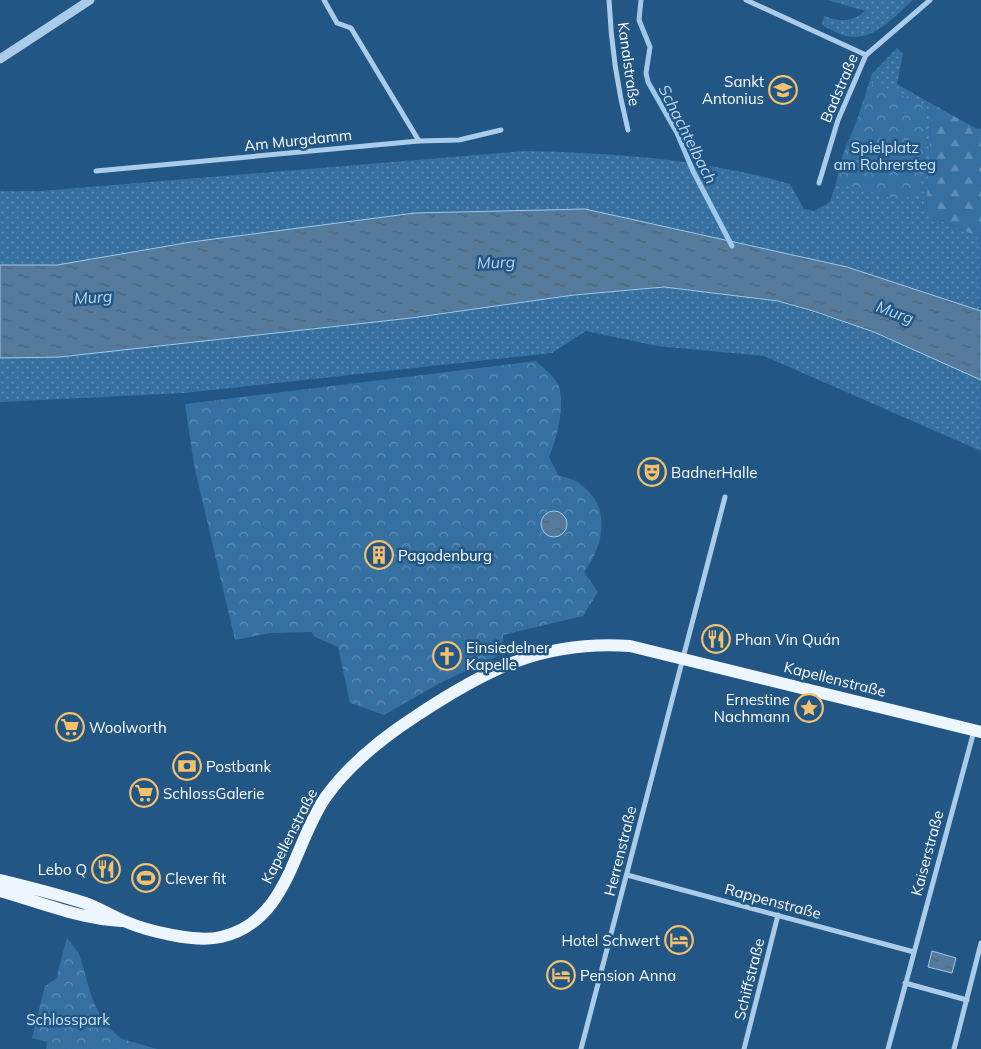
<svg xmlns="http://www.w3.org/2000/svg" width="981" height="1049" font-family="Mulish,sans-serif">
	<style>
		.grass { fill: url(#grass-dots) }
		.forest { fill: url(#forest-firs) }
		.park { fill: url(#park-crowns) }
		.water { fill: url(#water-ripples); stroke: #9ec9ea }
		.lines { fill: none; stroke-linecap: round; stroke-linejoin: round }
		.stream { stroke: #9ec9ea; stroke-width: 5 }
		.minor { stroke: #aacce9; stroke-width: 5 }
		.tertiary { stroke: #aacce9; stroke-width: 9 }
		.primary { stroke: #edf5fe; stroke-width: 12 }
		.labels { text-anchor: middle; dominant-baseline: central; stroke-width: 5; stroke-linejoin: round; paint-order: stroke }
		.street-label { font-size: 15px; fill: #fff; stroke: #225684 }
		.poi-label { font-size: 15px; fill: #fff; stroke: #225684; text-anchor: start }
		.park-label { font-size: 15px; fill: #cee4f7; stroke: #225684 }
		.water-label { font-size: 16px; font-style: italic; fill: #b6d6f0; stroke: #225684 }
	</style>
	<defs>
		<pattern id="grass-dots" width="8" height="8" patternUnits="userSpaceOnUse" patternTransform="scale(1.25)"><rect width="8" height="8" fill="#3670a1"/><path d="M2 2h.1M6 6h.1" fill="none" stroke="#5e8db4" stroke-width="1.8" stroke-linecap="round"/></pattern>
		<pattern id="forest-firs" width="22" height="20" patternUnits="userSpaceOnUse" patternTransform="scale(1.25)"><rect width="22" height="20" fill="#3670a1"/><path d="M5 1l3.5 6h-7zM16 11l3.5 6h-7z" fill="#5e8db4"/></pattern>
		<pattern id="park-crowns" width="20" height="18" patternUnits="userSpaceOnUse" patternTransform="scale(1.25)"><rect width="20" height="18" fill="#3670a1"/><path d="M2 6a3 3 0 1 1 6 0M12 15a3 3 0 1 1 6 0" fill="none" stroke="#5e8db4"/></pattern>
		<pattern id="water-ripples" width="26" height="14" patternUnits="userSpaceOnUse" patternTransform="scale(1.25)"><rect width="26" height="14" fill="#557a9b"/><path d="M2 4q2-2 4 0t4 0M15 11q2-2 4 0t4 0" fill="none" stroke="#506374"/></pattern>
	</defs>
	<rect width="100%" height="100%" fill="#225684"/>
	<path class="grass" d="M827 0H913C896 15 876 39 851 37 841 36 830 29 822 25L824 16C840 22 852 22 865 11Z
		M897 48 903 54 897 84 932 104 926 214 981 238V311L847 267 585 209 415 213 191 242 57 265H0V191H41L525 151C614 153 704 159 790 184L804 209 814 211 830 202 872 74Z
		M664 287 778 301 874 332 970 373 981 380V451L764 356 657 346 586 331 552 353 184 393 0 402V358L60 357 411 318 574 295Z"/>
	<path class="forest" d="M932 104 977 129 981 128V238L926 214Z"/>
	<path class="park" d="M873 82 927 107 921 187 902 201 836 182 843 154Z
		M536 361C542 367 554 376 558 384 566 403 557 439 549 457L558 475C565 478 575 479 580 484 612 506 604 546 584 572L598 592 583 616 503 635 504 653 440 683 384 715 350 703 338 647 313 636 312 632 270 633 235 640 194 465 185 404Z
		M67 938 79 954 93 1001 105 1025 122 1039 157 1049H46L47 1042 32 1038 45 986 56 979Z"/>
	<path class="water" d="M585 209 847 267 981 311V380L874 332 813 311 778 301 664 287 574 295 411 318 60 357 0 358V265H57L191 242 415 213Z
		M541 524a13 13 0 1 1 26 0a13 13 0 1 1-26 0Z
		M932 951 956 958 952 973 928 967Z"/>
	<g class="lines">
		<path class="stream" d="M641 0 639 20 650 47 646 73 648 82 677 133 693 171 732 246"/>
		<path class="minor" d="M324 0 337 23 351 28 419 141
			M609 0C611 44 617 87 628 130
			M746 0 866 55
			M96 171 419 141 459 140 501 130
			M819 183 838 120 866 55 930 0
			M627 875 914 952
			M905 983 967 1000
			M581 1049 725 497
			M744 1049 778 915
			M888 1049 974 731
			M954 1049 981 943"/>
		<path class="tertiary" d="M0 59 90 0"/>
		<path class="primary" d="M0 880C28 887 57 894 85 903 99 908 110 915 124 921 147 931 196 943 221 937 288 922 293 845 325 798 349 764 382 738 416 716 487 669 543 640 630 646L981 732
			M0 891C40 902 79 919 121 921"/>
	</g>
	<defs>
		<symbol id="school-ring" viewBox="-11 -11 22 22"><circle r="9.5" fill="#225684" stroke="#f5c06c" stroke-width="1.5"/><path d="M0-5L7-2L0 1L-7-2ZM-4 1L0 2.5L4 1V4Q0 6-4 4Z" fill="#f5c06c"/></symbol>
		<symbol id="theatre-ring" viewBox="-11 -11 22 22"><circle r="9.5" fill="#225684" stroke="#f5c06c" stroke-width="1.5"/><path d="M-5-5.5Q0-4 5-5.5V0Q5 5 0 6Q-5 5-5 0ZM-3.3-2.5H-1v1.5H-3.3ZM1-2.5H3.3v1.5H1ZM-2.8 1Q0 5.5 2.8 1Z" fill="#f5c06c"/></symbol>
		<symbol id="building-ring" viewBox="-11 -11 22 22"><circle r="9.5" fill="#225684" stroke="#f5c06c" stroke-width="1.5"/><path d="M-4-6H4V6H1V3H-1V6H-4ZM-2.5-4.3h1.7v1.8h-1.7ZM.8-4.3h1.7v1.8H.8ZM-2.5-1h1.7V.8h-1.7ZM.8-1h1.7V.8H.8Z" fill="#f5c06c"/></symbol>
		<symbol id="restaurant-ring" viewBox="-11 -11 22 22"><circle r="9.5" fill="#225684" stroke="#f5c06c" stroke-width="1.5"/><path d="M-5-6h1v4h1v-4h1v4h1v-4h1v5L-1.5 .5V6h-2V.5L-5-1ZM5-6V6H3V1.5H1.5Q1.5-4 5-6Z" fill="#f5c06c"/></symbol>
		<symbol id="church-ring" viewBox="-11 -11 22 22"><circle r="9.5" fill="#225684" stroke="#f5c06c" stroke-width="1.5"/><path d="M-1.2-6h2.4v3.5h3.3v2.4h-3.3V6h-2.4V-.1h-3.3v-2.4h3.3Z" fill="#f5c06c"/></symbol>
		<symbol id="sight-ring" viewBox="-11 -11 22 22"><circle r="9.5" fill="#225684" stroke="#f5c06c" stroke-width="1.5"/><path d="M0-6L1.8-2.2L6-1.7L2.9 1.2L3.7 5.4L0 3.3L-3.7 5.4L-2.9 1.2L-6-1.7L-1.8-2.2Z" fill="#f5c06c"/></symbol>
		<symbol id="supermarket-ring" viewBox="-11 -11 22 22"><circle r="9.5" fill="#225684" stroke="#f5c06c" stroke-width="1.5"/><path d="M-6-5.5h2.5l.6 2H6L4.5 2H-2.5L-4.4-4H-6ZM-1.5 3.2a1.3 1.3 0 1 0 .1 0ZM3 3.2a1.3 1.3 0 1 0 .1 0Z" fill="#f5c06c"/></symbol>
		<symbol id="bank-ring" viewBox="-11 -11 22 22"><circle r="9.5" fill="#225684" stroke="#f5c06c" stroke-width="1.5"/><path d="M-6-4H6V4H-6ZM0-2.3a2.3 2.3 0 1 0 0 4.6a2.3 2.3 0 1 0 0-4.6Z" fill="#f5c06c"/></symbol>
		<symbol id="stadium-ring" viewBox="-11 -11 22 22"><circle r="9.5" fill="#225684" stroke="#f5c06c" stroke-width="1.5"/><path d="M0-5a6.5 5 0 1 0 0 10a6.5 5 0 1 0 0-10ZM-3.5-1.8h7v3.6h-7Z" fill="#f5c06c"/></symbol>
		<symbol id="hotel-ring" viewBox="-11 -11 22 22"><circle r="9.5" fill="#225684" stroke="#f5c06c" stroke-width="1.5"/><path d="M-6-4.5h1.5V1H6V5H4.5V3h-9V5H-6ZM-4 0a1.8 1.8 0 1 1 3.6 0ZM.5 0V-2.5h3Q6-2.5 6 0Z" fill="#f5c06c"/></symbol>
	</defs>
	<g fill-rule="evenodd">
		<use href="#school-ring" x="767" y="74" width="32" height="32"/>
		<use href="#theatre-ring" x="636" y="456" width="32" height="32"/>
		<use href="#building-ring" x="363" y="539" width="32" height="32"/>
		<use href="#restaurant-ring" x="700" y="623" width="32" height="32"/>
		<use href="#church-ring" x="431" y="640" width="32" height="32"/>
		<use href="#sight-ring" x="793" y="692" width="32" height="32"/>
		<use href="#supermarket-ring" x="54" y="711" width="32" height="32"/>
		<use href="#bank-ring" x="171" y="750" width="32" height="32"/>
		<use href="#supermarket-ring" x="128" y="777" width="32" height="32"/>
		<use href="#restaurant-ring" x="90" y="853" width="32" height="32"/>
		<use href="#stadium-ring" x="130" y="862" width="32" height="32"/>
		<use href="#hotel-ring" x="663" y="924" width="32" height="32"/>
		<use href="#hotel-ring" x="545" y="959" width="32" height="32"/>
	</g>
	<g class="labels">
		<g class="street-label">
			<text transform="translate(629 64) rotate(82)">Kanalstraße</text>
			<text transform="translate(839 88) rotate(-67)">Badstraße</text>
			<text transform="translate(298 140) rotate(-6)">Am Murgdamm</text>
			<text transform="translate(835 679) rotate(14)">Kapellenstraße</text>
			<text transform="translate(289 836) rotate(-63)">Kapellenstraße</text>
			<text transform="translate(620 851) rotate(-76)">Herrenstraße</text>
			<text transform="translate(927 853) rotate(-75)">Kaiserstraße</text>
			<text transform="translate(773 901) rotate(15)">Rappenstraße</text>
			<text transform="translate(749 979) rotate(-76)">Schiffstraße</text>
		</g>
		<g class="poi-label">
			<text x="764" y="81" text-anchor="end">Sankt<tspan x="764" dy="17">Antonius</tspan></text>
			<text x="671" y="472">BadnerHalle</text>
			<text x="398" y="555">Pagodenburg</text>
			<text x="735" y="639">Phan Vin Quán</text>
			<text x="466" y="647">Einsiedelner<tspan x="466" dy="17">Kapelle</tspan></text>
			<text x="790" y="699" text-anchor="end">Ernestine<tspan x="790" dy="17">Nachmann</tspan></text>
			<text x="89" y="727">Woolworth</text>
			<text x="206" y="766">Postbank</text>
			<text x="163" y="793">SchlossGalerie</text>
			<text x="87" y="869" text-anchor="end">Lebo Q</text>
			<text x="165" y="878">Clever fit</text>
			<text x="660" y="940" text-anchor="end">Hotel Schwert</text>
			<text x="580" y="975">Pension Anna</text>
		</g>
		<g class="park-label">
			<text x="885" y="147">Spielplatz<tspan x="885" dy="17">am Rohrersteg</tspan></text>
			<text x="68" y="1019">Schlosspark</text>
		</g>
		<g class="water-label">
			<text transform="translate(688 134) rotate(63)">Schachtelbach</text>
			<text transform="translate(496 262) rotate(-2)">Murg</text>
			<text transform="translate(93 297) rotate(-4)">Murg</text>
			<text transform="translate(895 312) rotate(20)">Murg</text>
		</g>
	</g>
</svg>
